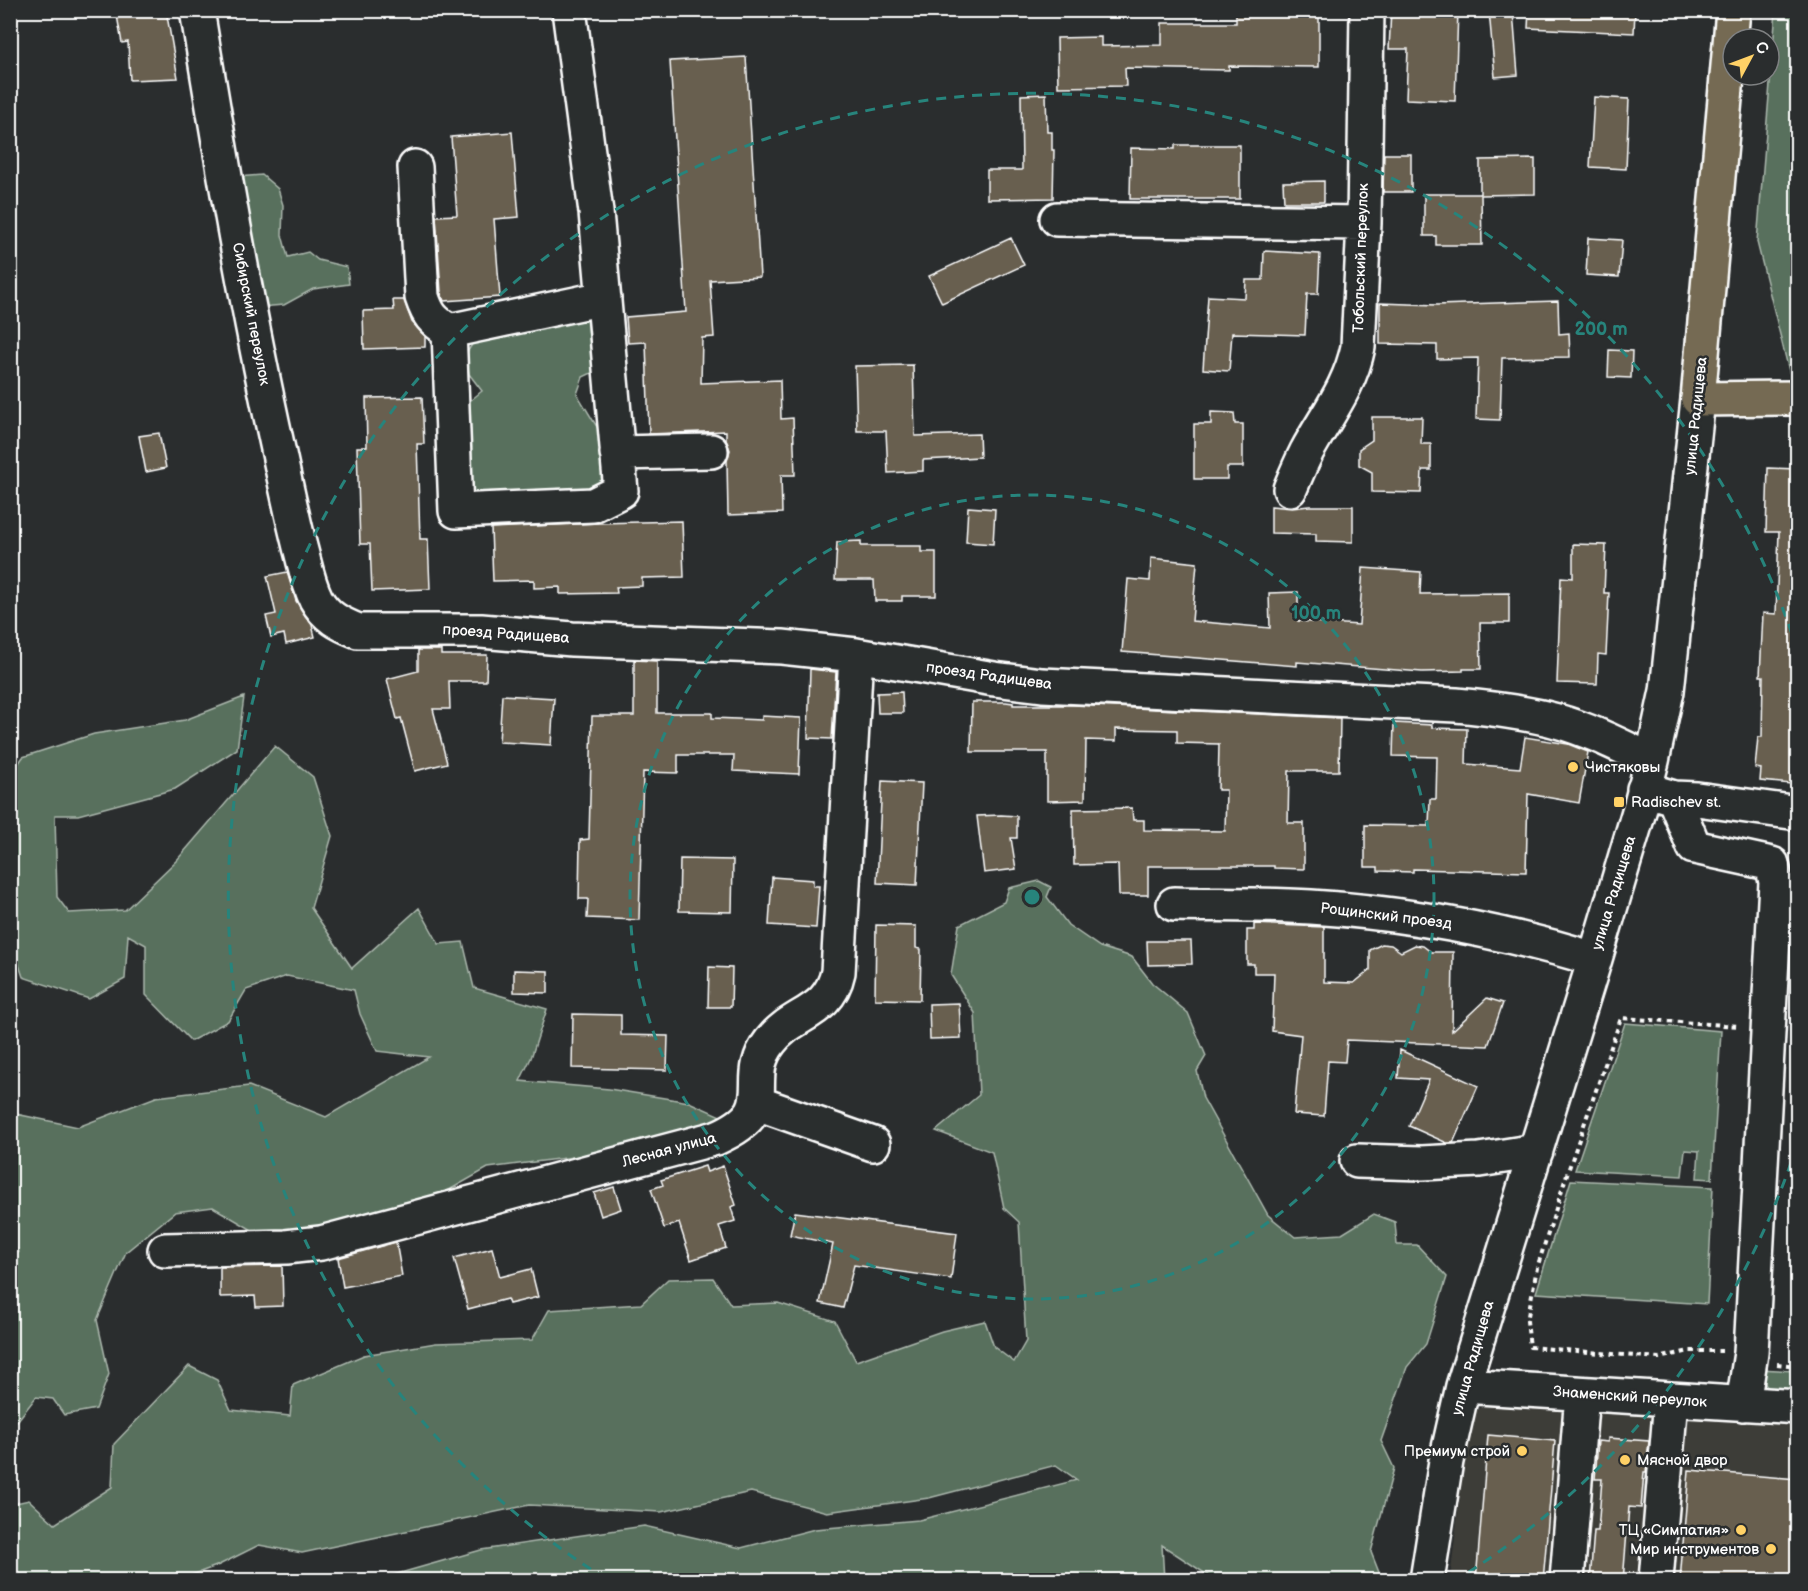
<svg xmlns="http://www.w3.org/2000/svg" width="1808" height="1591" font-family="'Balsamiq Sans',sans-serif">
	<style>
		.built { fill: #3c3c38 }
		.green { fill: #58705d; stroke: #acb8ae; stroke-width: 1.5 }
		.building { fill: #675f50; stroke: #fff; stroke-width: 1.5 }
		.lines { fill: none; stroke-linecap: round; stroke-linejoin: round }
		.minor-casing { stroke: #fff; stroke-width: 38 }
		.major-casing { stroke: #fff; stroke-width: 38 }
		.path { stroke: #fff; stroke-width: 4; stroke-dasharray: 4.5 4.5; stroke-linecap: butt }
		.minor { stroke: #2a2d2e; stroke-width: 33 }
		.major { stroke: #746b52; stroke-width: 33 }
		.ring { fill: none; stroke: #27847c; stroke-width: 3; stroke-dasharray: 10 8 }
		.poi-dot { fill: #ffd166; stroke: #2a2d2e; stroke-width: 2 }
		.labels { text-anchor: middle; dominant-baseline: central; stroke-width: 5; stroke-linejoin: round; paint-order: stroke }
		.street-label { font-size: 15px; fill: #fff; stroke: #2a2d2e }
		.poi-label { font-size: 15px; fill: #fff; stroke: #2a2d2e; text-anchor: start }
		.centre { fill: #27847c; stroke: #2a2d2e; stroke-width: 3 }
		.ring-label { font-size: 18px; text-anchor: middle; font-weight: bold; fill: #27847c; stroke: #2a2d2e; stroke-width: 5; stroke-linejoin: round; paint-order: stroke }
	</style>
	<rect width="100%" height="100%" fill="#2a2d2e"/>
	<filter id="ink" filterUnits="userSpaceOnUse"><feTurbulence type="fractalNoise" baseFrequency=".0167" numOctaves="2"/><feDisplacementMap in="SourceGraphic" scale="12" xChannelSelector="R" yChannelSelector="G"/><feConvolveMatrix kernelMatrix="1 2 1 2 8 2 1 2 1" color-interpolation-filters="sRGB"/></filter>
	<g filter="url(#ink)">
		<path class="built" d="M1492 1403 1797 1421V1580H1450L1469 1416 1482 1406Z"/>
		<path class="green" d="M1776 11H1798V372L1790 375 1757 242Z
			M262 175 278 189 283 205 282 235 288 257 308 252 318 260 347 267 349 284 313 289 284 305 260 307 254 242 237 177Z
			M584 317 594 323 600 369 583 377 577 394 608 445 613 485 599 496 475 501 463 492 465 405 482 391 469 374 466 354 476 338Z
			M244 697 237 749 175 789 78 815H55L57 897 69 913 125 910 177 860 275 746 313 777 332 836 311 908 352 968 419 908 439 944 463 942 474 988 547 1009 531 1058 520 1081 609 1089 689 1102 725 1118 613 1152 488 1168 428 1202 305 1233 259 1234 213 1207 175 1212 126 1252 97 1320 109 1374 96 1409 64 1415 53 1399 36 1397 11 1429V1258L19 1252 11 1240V1113L78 1127 156 1097 249 1086 326 1117 429 1057 377 1051 360 1014 354 990 287 976 246 990 228 1021 191 1041 146 995V945L128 935 125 979 89 999 23 977 10 938 11 774 23 757 94 734 185 720Z
			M1039 881 1051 887 1047 897 1068 925 1100 947 1132 957 1152 983 1188 1013 1206 1056 1197 1071 1203 1098 1268 1215 1295 1237 1342 1234 1374 1214 1395 1222 1397 1245H1417L1447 1277 1426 1344 1407 1367 1381 1441 1394 1468 1371 1552 1382 1580H1215L1162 1545 1164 1580H376L481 1550 644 1526 741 1548 815 1529 919 1520 1077 1480 1056 1465 929 1498 827 1512 751 1492 661 1512 529 1505 302 1553 259 1545 219 1565 179 1580H11V1504L29 1500 55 1524 112 1487 114 1444 189 1366 217 1380 231 1410 290 1416 293 1385 364 1355 436 1343 532 1340 549 1310 641 1304 668 1279 713 1278 731 1305 778 1303 835 1321 856 1361 942 1331 985 1321 994 1347 1014 1362 1026 1341 1019 1222 1004 1208 992 1152 936 1131 979 1095 975 1013 951 975 959 925 1004 902 1009 888Z
			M1625 1023 1721 1031 1712 1179 1697 1178 1699 1151 1685 1150 1682 1176 1575 1170Z
			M1571 1180 1713 1187 1707 1304 1536 1293Z
			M1759 1369 1797 1371V1396L1773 1394 1761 1379Z"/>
		<path class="building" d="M116 10H166L178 78 130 80 128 42 122 43Z
			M1236 10H1319V67L1229 66V70L1125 68 1126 86 1058 87 1057 38 1101 37V46L1162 45V23H1236Z
			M1391 10H1458L1455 101 1406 99 1408 49H1389Z
			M1529 10H1635L1634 33 1528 28Z
			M1489 11 1513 12 1518 75 1495 77Z
			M746 57 760 277 710 280 714 337 702 338 701 383 780 380 781 419 793 418 795 475H781L782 513 728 515 727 461 730 450 726 440V431L649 434 646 342 628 343 626 317 686 312 670 61Z
			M1046 94 1047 132H1052V150H1054L1053 198 987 199V170H1022L1021 95Z
			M1594 97 1629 99 1626 169 1590 167Z
			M512 132 519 217 494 219 500 297 444 301 441 293 436 216 457 215 451 137Z
			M1175 145H1240V199H1130L1131 148 1175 149Z
			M1384 154H1411V192H1383Z
			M1535 159V194L1481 195 1482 245H1436V236H1424V194H1480V160Z
			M1324 181V202H1284L1283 182Z
			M1011 238 1024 265 942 303 929 276Z
			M1588 238 1622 240 1619 277 1586 275Z
			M1264 251 1320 254 1318 294H1307L1305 335 1232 333 1229 371 1203 369 1208 296 1245 298 1246 280H1263Z
			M393 300H404L412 322 425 336V347L364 349 363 311 394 310Z
			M1558 301 1559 334 1569 333 1570 357 1502 358 1500 420 1476 419 1478 358 1437 359V345L1380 344V303L1437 305Z
			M1609 350 1632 351 1631 378 1608 377Z
			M913 365 915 436 979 434 980 457 923 460V471L888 473 886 431H857L855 366Z
			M422 397 424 444H417L420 539H428L430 589 372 591 370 544H360L357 447H367L366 398Z
			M1211 412 1234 413 1235 424H1243V467H1227V479H1194V424H1211Z
			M1372 417H1422L1421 444H1431V470H1422L1421 493 1372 492V472L1359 465V449L1372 440Z
			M159 433 166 468 146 472 139 436Z
			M1768 468 1797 469V705L1791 784 1760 781 1761 769 1755 768 1758 737H1762L1763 676H1760L1763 613 1776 614 1779 532H1766Z
			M1271 506 1292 508 1309 506H1353V542L1316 541V534L1271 533Z
			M968 507 995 509 993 544 966 542Z
			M682 521 684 577 642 578V586L616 587 617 593 560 594V587L534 588V580L493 581 491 528 599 523Z
			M861 541V546H921V552H936V596H902V601H875L874 580H835L837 542Z
			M1573 544 1606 545 1604 593H1609L1606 655 1598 654 1597 684 1557 683 1561 577 1573 578Z
			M1151 558 1197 563 1192 621 1270 628 1269 593 1298 592V621L1359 625 1363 568 1421 572 1420 594 1509 593V623H1480L1481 669H1463V671L1422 672 1297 662V666L1122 652 1128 579 1150 581Z
			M287 572 296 601 312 625 315 637 286 644 284 634 271 637 266 616 276 614 267 576Z
			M418 650H441V655H487L486 681H449L450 709H433L447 763 415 771 401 718 397 719 387 679 418 671Z
			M634 660 657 661V713H712V718L762 720V716L801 718 799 774 733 771 734 755H678V773L643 772 639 920 587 918 588 899H579L580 840 589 839 592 716H634Z
			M810 669 836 672 832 739 808 738Z
			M902 692 903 713H878L877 693Z
			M502 695 554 698 551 745 499 742Z
			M972 702H1006L1013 703V705H1073L1340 718 1339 771H1289L1288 823H1304V869L1274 868V866H1148V895H1119L1118 864 1074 865 1073 809 1132 808 1133 820H1144V830L1225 831 1226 790H1218L1219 744 1177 743V730L1116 729V741L1086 740 1085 800 1047 801V752H971Z
			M1394 723 1432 725V728L1467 729 1466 764 1520 768 1525 737 1568 744 1588 752 1579 803 1528 794 1526 872 1413 869V872L1378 871V867H1365V825L1429 826 1430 799H1436L1437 757 1393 756Z
			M882 781 922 783 917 885 877 883Z
			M1001 815 1017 816V838H1011L1016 869 984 873 977 816Z
			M680 859 733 860 732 912 679 911Z
			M772 877 813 880V886H819L816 928 769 925Z
			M1254 924 1324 927V982L1354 983 1370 970V950L1382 944 1391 945 1401 952 1415 945 1423 946 1431 952H1453L1452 1031 1487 998 1503 1003 1488 1046 1347 1040 1345 1062 1328 1061 1324 1116 1294 1114 1301 1035 1272 1031 1274 973H1254V964H1247V930H1254Z
			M876 925 916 926V948L921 949 920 1000 875 999Z
			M1147 941H1191L1192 964 1148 965Z
			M709 967 732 968 731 1007H708Z
			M514 970 548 971V993L514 992Z
			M959 1003 961 1038 930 1039 929 1004Z
			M573 1014 621 1015V1035L668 1036 667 1070 572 1068Z
			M1400 1050 1478 1086 1453 1143H1447L1409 1126 1429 1080 1398 1078Z
			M705 1166 707 1172 723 1166 736 1205 731 1207 735 1221 719 1226 726 1248 691 1260 679 1223 664 1228 651 1189 663 1185 661 1180Z
			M614 1187 621 1209 601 1216 594 1193Z
			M795 1212 957 1233 951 1279 854 1265 843 1308 820 1303 833 1244 790 1235Z
			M396 1242 402 1276 343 1287 338 1258Z
			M492 1248 500 1277 531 1269 538 1297 509 1304 507 1299 468 1309 454 1258Z
			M282 1266 283 1306 256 1307 255 1296 220 1297V1267Z
			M1488 1435 1555 1441 1543 1581H1476Z
			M1608 1438 1649 1441 1646 1472H1644L1641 1508 1629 1507 1623 1581H1590L1594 1531H1598L1602 1479H1595L1598 1441 1608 1442Z
			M1689 1470 1797 1479V1581H1680Z"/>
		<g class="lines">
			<defs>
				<path id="minor" d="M197 10C221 157 246 304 278 449 285 482 292 515 300 547 305 565 308 583 316 599 326 617 340 624 358 631H481L572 639 782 647 856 655 994 679 1042 685 1456 705C1489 708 1524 712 1557 721 1590 730 1621 746 1652 761
					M415 167 422 297C428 315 432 320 449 331L604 298
					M1057 219 1364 223
					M449 331 456 511 593 505 621 491 596 212 569 10
					M617 453 711 451
					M1290 489C1295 477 1301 463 1307 451 1326 416 1350 387 1358 347L1364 223 1367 10
					M1644 789 1674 798 1694 847 1772 864 1776 882 1751 1353 1743 1404
					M1674 798 1697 799 1798 813
					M1174 904C1219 905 1265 904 1311 907 1408 913 1502 931 1595 959
					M757 1103 873 1144
					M1357 1161 1422 1163 1479 1160 1536 1151
					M165 1250 286 1247 321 1243 716 1138C785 1108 739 1082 770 1042 792 1012 829 1015 838 972L856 655
					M1463 1386 1798 1407
					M1427 1580 1446 1461 1463 1386 1595 959 1640 808 1652 761 1667 691 1698 399
					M1567 1580 1582 1394
					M1656 1580 1671 1399"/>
				<path id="major" d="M1733 10 1698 399 1798 398"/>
			</defs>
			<use href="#minor" class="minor-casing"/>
			<use href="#major" class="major-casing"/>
			<path class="path" d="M1722 1351H1689L1659 1358 1530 1347 1527 1321 1537 1268 1567 1174 1621 1018 1739 1026
				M1777 1364 1798 1366"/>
			<use href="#minor" class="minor"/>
			<use href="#major" class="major"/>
		</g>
	</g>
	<g class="ring">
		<circle cx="1032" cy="897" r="402"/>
		<path d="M1797 1145A804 804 0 0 1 1458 1579M606 1579A804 804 0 1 1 1797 649"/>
	</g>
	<g class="poi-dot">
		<circle cx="1573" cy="767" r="6"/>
		<rect x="1613" y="796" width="12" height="12" rx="3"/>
		<circle cx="1522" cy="1451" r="6"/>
		<circle cx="1625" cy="1460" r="6"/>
		<circle cx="1741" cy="1530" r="6"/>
		<circle cx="1771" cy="1549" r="6"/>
	</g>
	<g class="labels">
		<g class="street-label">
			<text transform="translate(1361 258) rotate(-88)">Тобольский переулок</text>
			<text transform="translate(251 314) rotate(79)">Сибирский переулок</text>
			<text transform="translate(1696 416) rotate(-84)">улица Радищева</text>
			<text transform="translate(506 634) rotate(4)">проезд Радищева</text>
			<text transform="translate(989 676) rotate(8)">проезд Радищева</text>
			<text transform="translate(1614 893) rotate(-73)">улица Радищева</text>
			<text transform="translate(1386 916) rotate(7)">Рощинский проезд</text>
			<text transform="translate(669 1150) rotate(-15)">Лесная улица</text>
			<text transform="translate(1473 1358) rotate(-74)">улица Радищева</text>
			<text transform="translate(1630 1397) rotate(4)">Знаменский переулок</text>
		</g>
		<g class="poi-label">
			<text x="1585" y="767">Чистяковы</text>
			<text x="1631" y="802">Radischev st.</text>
			<text x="1510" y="1451" text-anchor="end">Премиум строй</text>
			<text x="1637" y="1460">Мясной двор</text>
			<text x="1729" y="1530" text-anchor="end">ТЦ «Симпатия»</text>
			<text x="1759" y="1549" text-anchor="end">Мир инструментов</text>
		</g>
	</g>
	<circle cx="1032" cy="897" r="9" class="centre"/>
	<g class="ring-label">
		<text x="1601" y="335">200 m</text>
		<text x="1316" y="619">100 m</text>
	</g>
	<rect width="1808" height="1591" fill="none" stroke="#2a2d2e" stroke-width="36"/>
	<rect x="18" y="18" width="1772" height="1555" fill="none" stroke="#fff" stroke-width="2" filter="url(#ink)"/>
	<g transform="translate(1751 57) rotate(49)"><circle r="28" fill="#2a2d2e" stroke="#7f8182" stroke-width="1.5"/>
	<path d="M0-4.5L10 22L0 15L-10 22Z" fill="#ffd166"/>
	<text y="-9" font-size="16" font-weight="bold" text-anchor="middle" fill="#ffffff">С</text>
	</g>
</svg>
